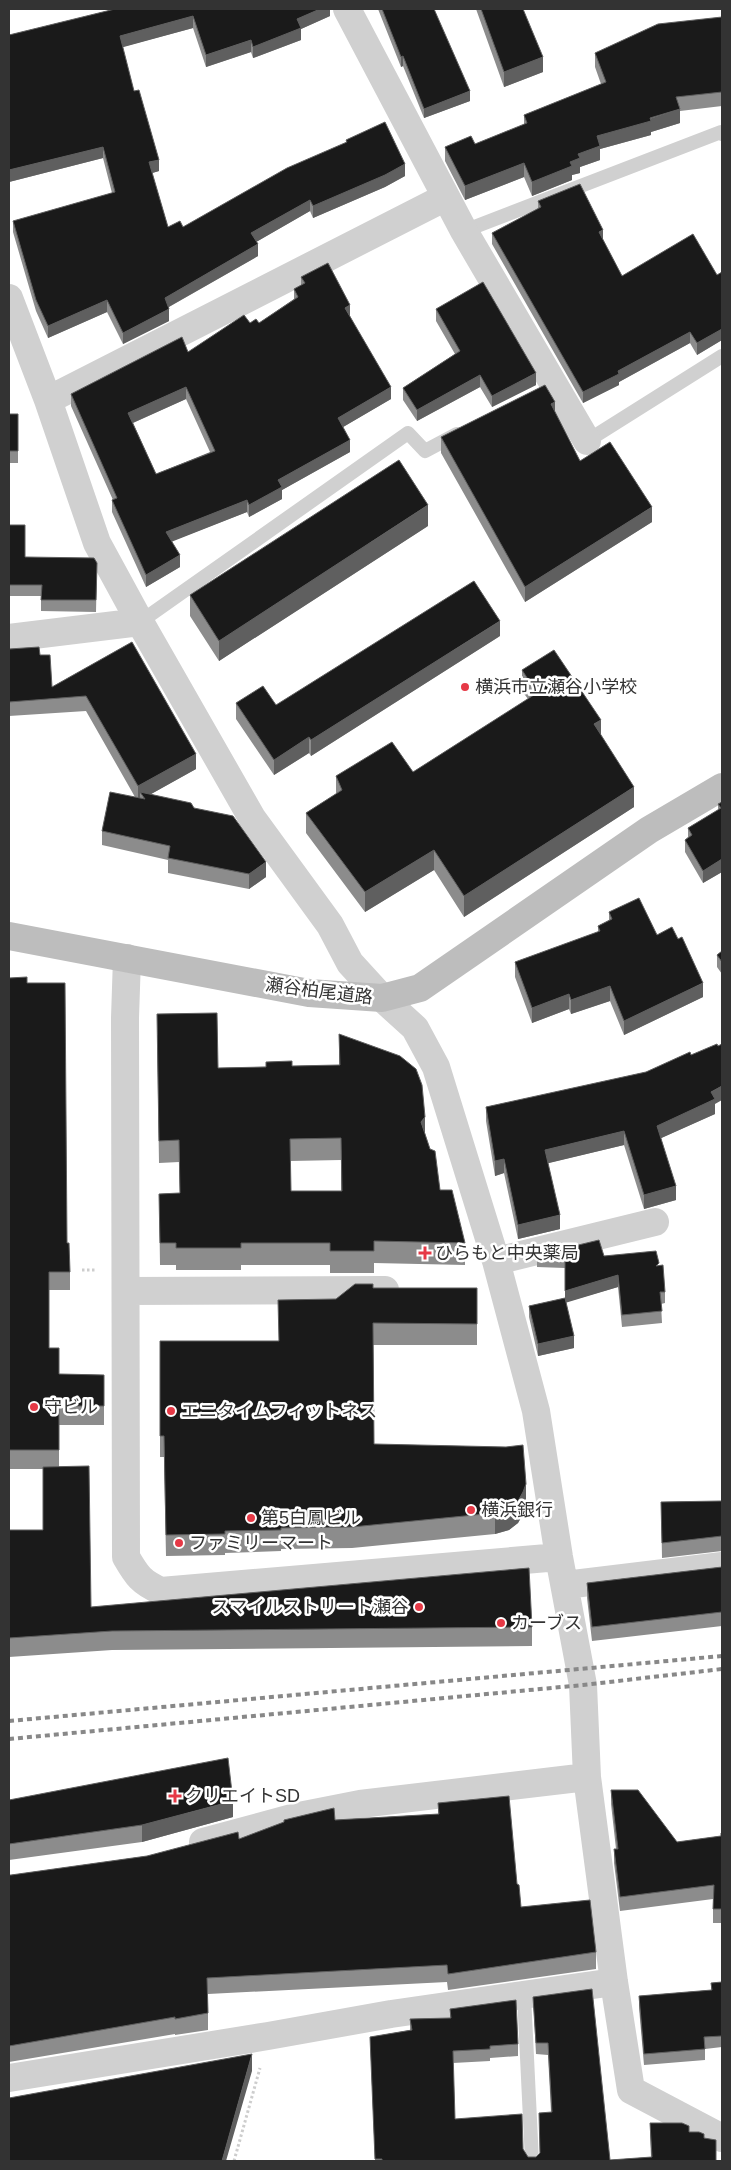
<svg xmlns="http://www.w3.org/2000/svg" width="731" height="2170" font-family="Helvetica,'Noto Sans JP',sans-serif">
	<style>
		.lines { fill: none; stroke-linecap: round; stroke-linejoin: round }
		.path { stroke: #cdcdcd; stroke-width: 3; stroke-dasharray: 2.5 2.5; stroke-linecap: butt }
		.lane { stroke: #d0d0d0; stroke-width: 14 }
		.street { stroke: #d0d0d0; stroke-width: 28 }
		.secondary { stroke: #bdbdbd; stroke-width: 28 }
		.rail { stroke: #888; stroke-width: 4; stroke-dasharray: 5 4; stroke-linecap: butt }
		.wall { fill: #8c8c8c; fill-rule: evenodd }
		.shaded-wall { fill: #5f5f5f }
		.building { fill: #1a1a1a; stroke: #5f5f5f; fill-rule: evenodd }
		.poi-dot { fill: #e63946; stroke: #fff; stroke-width: 2 }
		.labels { text-anchor: middle; dominant-baseline: central; stroke-width: 5; stroke-linejoin: round; paint-order: stroke }
		.poi-label { font-size: 18px; fill: #333; stroke: #fff; text-anchor: start }
		.street-label { font-size: 18px; fill: #333; stroke: #fff }
	</style>
	<rect width="100%" height="100%" fill="#fff"/>
	<g class="lines">
		<path class="path" d="M82 1270H97
			M234 2161 260 2068"/>
		<path class="lane" d="M464 231 721 132 722 134
			M587 441 722 356
			M140 622 408 433 425 451 457 434
			M524 1995 532 2161"/>
		<path class="street" d="M347 9 464 231 587 441
			M9 298 48 400 97 543 140 622 252 818 330 925 350 963 382 998 415 1028 436 1067 496 1261 536 1411 559 1557 583 1685 587 1777 360 1804 299 1816 203 1842
			M48 400 446 197
			M9 638 140 622
			M127 958 125 1018 126 1557C137 1576 141 1582 161 1591L559 1557
			M496 1261 655 1222
			M127 1291 385 1290
			M565 1585 722 1566
			M587 1777 614 1982 631 2090 722 2138
			M9 2078 268 2036 391 2014 614 1982"/>
		<path class="secondary" d="M9 936 309 993 382 998 420 988 649 830 722 787"/>
		<path class="rail" d="M9 1721 722 1656
			M9 1739 583 1685 722 1669"/>
	</g>
	<path class="wall" d="M115 9H330V16L301 29V40L253 58 251 52 206 67 193 28 122 47 134 91 159 171 152 173 168 227H183L346 143V140L405 176 385 187 313 218 310 211 256 242 258 256 169 307V321L123 344 107 312 48 338 36 311 13 232V221L112 193 103 158 9 182V35Z
		M378 9H434L470 101 424 118 403 66 401 67Z
		M476 9H523L543 72 504 87Z
		M722 17V106L680 111V123L651 132V135L600 149V160L580 167V173L572 175V180L532 196 524 177 465 200 445 161V147L475 144 524 125V115L601 84 595 67V53Z
		M538 201 603 240 622 276 717 275 722 272V340L697 355 690 343 619 382V385L583 403 492 244V233L538 209Z
		M301 277 350 316 391 399 343 427 350 452 282 490V499L249 517 247 512 172 541 180 567 146 587 112 512V500H113L71 406V394L188 352 250 323H259L294 299V289L301 285ZM186 399 210 452 156 474 133 423Z
		M436 309 536 385 492 407 480 387 417 421 403 400V388L455 354 436 321Z
		M555 412 580 461 652 522 525 602 441 453V437Z
		M9 414H18V463H9Z
		M9 525 25 557 97 563 96 612 41 611V596H9Z
		M428 526 219 661 190 616V595Z
		M500 636 311 756 309 753 274 775 236 719V703L276 705Z
		M132 642 196 769 151 794 194 808 266 877 249 889 168 873V860L102 845V831L135 797 86 711 9 716V649L40 655 52 687Z
		M522 670 601 736 634 807 464 917 434 870 365 912 306 833V813L336 794V776L413 772 528 699 522 691Z
		M722 802V872L703 883 685 852V840L688 837V828L718 810V804Z
		M609 912 657 935 703 997 624 1035 610 1001 571 1014 569 1009 532 1023 515 977V962L598 932V926L609 920Z
		M722 951V974L717 967V955Z
		M9 978 27 983 67 1243 70 1272V1290H49V1348L59 1374 104 1375V1425H59V1467L91 1607 532 1627V1646L112 1650 9 1657V1530H43V1469H9Z
		M339 1034 425 1134 440 1190 465 1243V1265L374 1263V1273H330V1265H241V1270H176V1265H160L159 1194 180 1193 179 1162 159 1163 157 1035 218 1068 339 1065ZM341 1160V1191H291L290 1161Z
		M691 1055 715 1104V1114L661 1138 676 1200 644 1209 624 1145 548 1163 560 1229 518 1239 504 1173 495 1176 486 1121V1107L646 1072Z
		M537 1255 604 1256 659 1266 665 1292V1303L661 1304 662 1323 622 1327 618 1287 566 1302 574 1348 538 1356 529 1317V1306L565 1298V1268L537 1267Z
		M373 1288H477V1345H373L374 1444 526 1506 523 1514 518 1523 509 1530 495 1534 352 1548 281 1549V1551L225 1553V1555L166 1556 164 1457H160V1341H278L336 1299Z
		M722 1501V1551L662 1558 661 1502Z
		M722 1567V1626L592 1641 587 1598V1583Z
		M611 1790 677 1842 721 1836 722 1833V1923H713V1899L620 1911 614 1863V1849H616L611 1804Z
		M9 1800 233 1817 142 1842 9 1860Z
		M438 1803 517 1884 521 1907 596 1952V1969L448 1990 447 1982 208 1994V2030L175 2035V2034L9 2062V1875H11L147 1856 239 1839 335 1820 438 1814Z
		M722 1982V2047L705 2049V2060L644 2065 639 2008V1996L711 1990V1983Z
		M533 1997 610 2160 651 2157 650 2135V2123L689 2132 704 2138 716 2161H375L370 2037 410 2030V2019L450 2018V2009L518 2044V2056L490 2058V2061L453 2063 455 2119 523 2149 528 2157H536L540 2153 551 2112 548 2055 536 2054Z"/>
	<path class="shaded-wall" d="M320 9H330V16L301 29V40L253 58V47L297 19Z
		M193 16V28L120 48V36Z
		M251 40V52L206 67V55Z
		M403 56V66L401 67V57Z
		M543 57V72L504 87V72Z
		M470 91V101L424 118V109Z
		M680 109V123L651 132V135L600 149V160L580 167V173L572 175V180L532 196V182L570 162 597 136Z
		M103 147V158L9 182V170Z
		M159 160V171L149 174V162Z
		M524 163V177L465 200V186Z
		M405 164V176L385 187 313 218V206Z
		M310 200V211L251 245V233Z
		M603 230V241L599 232Z
		M258 244V256L165 309V298Z
		M107 300V312L48 338V326Z
		M350 305V317L345 308Z
		M169 309V321L123 344V333Z
		M722 329V340L697 355V343Z
		M690 332V343L619 382V385L583 403V392L618 371Z
		M536 373V385L492 407V396Z
		M480 375V387L417 421V410Z
		M186 387V399L128 425V413Z
		M391 387V399L338 430V418Z
		M555 402V417L551 404Z
		M350 440V452L282 490V499L249 517V505L278 480Z
		M247 500V512L166 544V532Z
		M428 505V526L219 661V641Z
		M652 507V522L525 602V587Z
		M180 555V567L146 587V575Z
		M500 621V636L311 756V740Z
		M601 720V740L594 724Z
		M309 737V753L274 775V760Z
		M196 754V769L144 798 140 792V800L138 801V786Z
		M634 787V807L464 917V896Z
		M434 850V870L365 912V892Z
		M722 859V872L703 883V871Z
		M266 862V877L249 889V874Z
		M703 983V997L624 1035V1021Z
		M610 986V1001L571 1014V1000Z
		M569 994V1009L532 1023V1008Z
		M722 1086V1100L715 1104V1114L657 1140V1126L711 1092Z
		M425 1117V1139L421 1122Z
		M624 1131V1145L545 1164V1150Z
		M504 1159V1173L495 1176V1161Z
		M676 1186V1200L644 1209V1195Z
		M560 1215V1229L518 1239V1225Z
		M618 1275V1287L565 1303V1291Z
		M574 1336V1348L538 1356V1344Z
		M526 1484V1506L523 1514 518 1523 509 1530 495 1534V1513Z
		M233 1801V1817L142 1842V1825Z
		M252 2054V2071L226 2161H222Z"/>
	<path class="building" d="M115 9H320L297 19 301 28 253 47 251 40 206 55 193 16 120 36 134 91 139 90 159 160 149 162 168 227 180 221 183 227 287 168 347 142 346 140 385 122 405 164 385 175 313 206 310 200 251 233 258 244 165 298 169 309 123 333 107 300 48 326 36 300 13 221 115 192 103 147 9 170V35Z
		M382 9H434L470 91 424 109 403 56 401 57Z
		M481 9H523L543 57 504 72Z
		M722 17V92L676 97 680 109 650 118 651 121 597 136 600 146 578 154 580 158 570 162 572 166 532 182 524 163 465 186 445 147 471 136 475 144 527 123 524 115 606 82 595 53 658 24Z
		M580 184 603 230 599 232 622 276 693 234 717 275 722 272V329L697 343 690 332 618 371 619 374 583 392 492 233 541 207 538 201Z
		M328 263 350 305 345 308 391 387 338 418 350 440 278 480 282 487 249 505 247 500 166 532 180 555 146 575 112 500 117 498 71 394 182 337 188 352 244 315 250 323 256 319 259 323 298 297 294 289 305 283 301 277ZM186 387 215 451 156 474 128 413Z
		M483 282 536 373 492 396 480 375 417 410 403 388 460 351 436 309Z
		M545 385 555 402 551 404 580 461 610 442 652 507 525 587 441 437Z
		M9 414H18V451H9Z
		M399 460 428 505 219 641 190 595Z
		M9 525H25V557L94 558 97 563 96 600H41L42 585H9Z
		M474 581 500 621 311 740 309 737 274 760 236 703 263 686 276 705Z
		M132 642 196 754 138 786 86 696 9 702V649L39 647 40 655H50L52 687Z
		M554 650 601 720 594 724 634 787 464 896 434 850 365 892 306 813 342 790 336 776 392 742 413 772 537 693 522 670Z
		M110 792 145 799 140 792 191 803 194 808 233 816 266 862 249 874 168 858 170 846 102 831Z
		M722 802V859L703 871 685 840 692 835 688 828 721 808 718 804Z
		M639 898 657 935 672 927 678 939 682 937 703 983 624 1021 610 986 571 1000 569 994 532 1008 515 962 600 931 598 926 612 919 609 912Z
		M722 951V962L717 955Z
		M27 977V983H65L67 1243H69L70 1272H49V1348H59V1374L104 1375V1406H59V1450H9V978Z
		M217 1013 218 1068 266 1067V1062L292 1061V1066L340 1065 339 1034 400 1056 416 1069 422 1085 425 1117 421 1122 430 1149 435 1151 440 1190H452L465 1243 374 1241V1251H330V1243H241V1248H176V1243H160L159 1194 180 1193 179 1140 159 1141 157 1014ZM341 1138 342 1191H291L290 1139Z
		M717 1044 718 1046 722 1044V1086L711 1092 715 1099 657 1126 676 1186 644 1195 624 1131 545 1150 560 1215 518 1225 504 1159 495 1161 486 1107 646 1072 690 1052 691 1055Z
		M599 1240 604 1256 656 1251 659 1263 656 1266 663 1265 665 1292H660L662 1311 622 1315 618 1275 565 1291V1256L537 1255Z
		M355 1284H373V1288H477V1324L373 1323 374 1444 506 1447 523 1445 526 1484 523 1492 518 1501 509 1508 495 1513 352 1527 281 1528V1530L225 1531V1534L166 1535 164 1436H160V1341H279L278 1300 336 1299Z
		M565 1298 574 1336 538 1344 529 1306Z
		M89 1466 91 1607 529 1568 532 1627 112 1631 9 1638V1530H43V1467Z
		M722 1501V1536L662 1543 661 1502Z
		M722 1567V1612L592 1627 587 1583Z
		M228 1758 233 1801 142 1825 9 1844V1800Z
		M611 1790H638L677 1842 721 1836V1833H722V1909H713L714 1885 620 1897 614 1849H618Z
		M509 1796 517 1884 519 1885 521 1907 590 1900 596 1952 448 1974 447 1965 207 1978 208 2013 175 2019V2017L9 2046V1875H11L147 1856 238 1832 239 1839 284 1822V1820L334 1808 335 1820 439 1814 438 1803Z
		M722 1982V2036L704 2037 705 2049 644 2054 639 1996 712 1990 711 1983Z
		M592 1989 610 2160 652 2157 650 2123H682L689 2126V2132H699L704 2134V2138L716 2140V2161H382V2159H375L370 2037 412 2030 410 2019 451 2018 450 2009 516 2000 518 2044 490 2046V2049L453 2051 455 2119 522 2114 523 2149 528 2157H536L540 2153 539 2113 552 2112 548 2043H536L533 1997Z
		M252 2054 222 2161H9V2098Z"/>
	<g class="poi-dot">
		<circle cx="465" cy="687" r="5"/>
		<path d="M422.5 1245.5h5v5h5v5h-5v5h-5v-5h-5v-5h5z"/>
		<circle cx="34" cy="1407" r="5"/>
		<circle cx="171" cy="1411" r="5"/>
		<circle cx="471" cy="1510" r="5"/>
		<circle cx="251" cy="1518" r="5"/>
		<circle cx="179" cy="1543" r="5"/>
		<circle cx="419" cy="1607" r="5"/>
		<circle cx="501" cy="1623" r="5"/>
		<path d="M172.5 1788.5h5v5h5v5h-5v5h-5v-5h-5v-5h5z"/>
	</g>
	<g class="labels">
		<g class="poi-label">
			<text x="475" y="687">横浜市立瀬谷小学校</text>
			<text x="435" y="1253">ひらもと中央薬局</text>
			<text x="44" y="1407">守ビル</text>
			<text x="181" y="1411">エニタイムフィットネス</text>
			<text x="481" y="1510">横浜銀行</text>
			<text x="261" y="1518">第5白鳳ビル</text>
			<text x="189" y="1543">ファミリーマート</text>
			<text x="409" y="1607" text-anchor="end">スマイルストリート瀬谷</text>
			<text x="511" y="1623">カーブス</text>
			<text x="185" y="1796">クリエイトSD</text>
		</g>
		<g class="street-label">
			<text transform="translate(319 991) rotate(7)">瀬谷柏尾道路</text>
		</g>
	</g>
	<rect width="731" height="2170" fill="none" stroke="#333333" stroke-width="20"/>
</svg>
